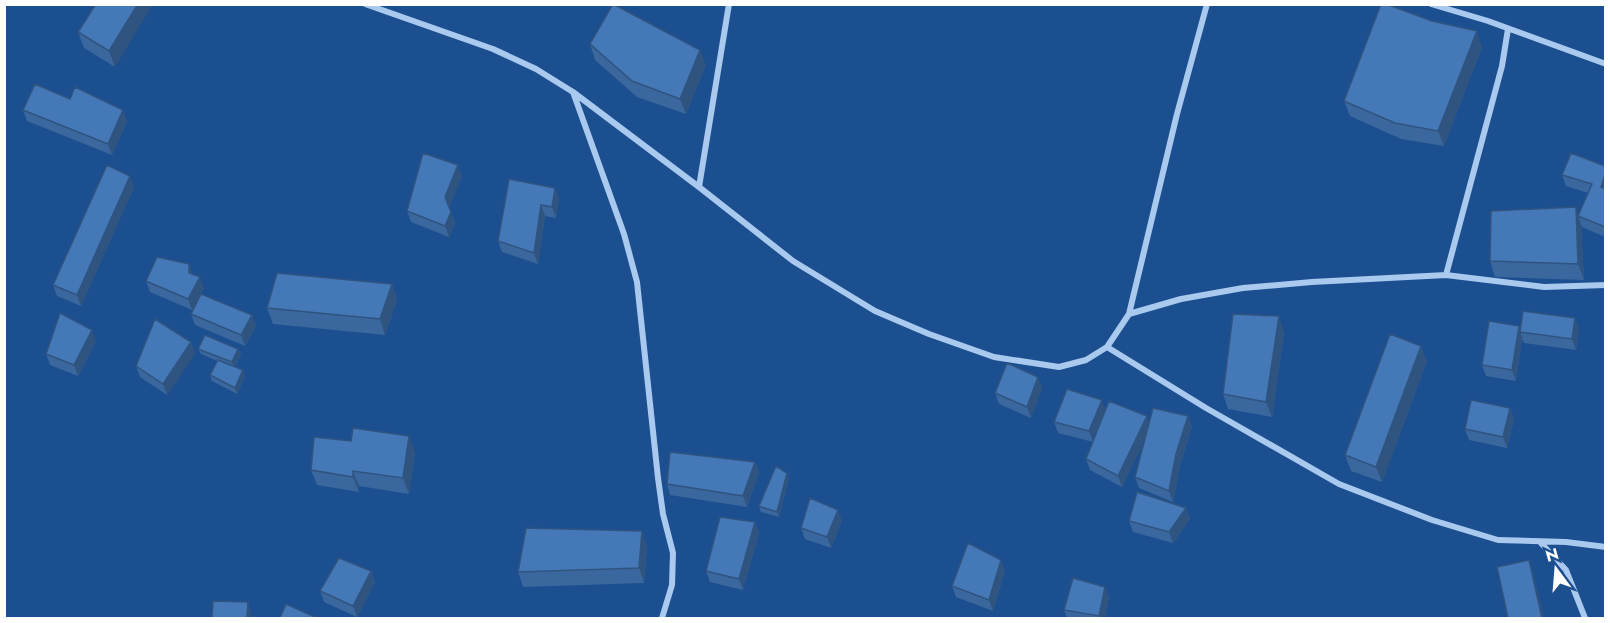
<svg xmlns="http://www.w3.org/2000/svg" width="1610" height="623" font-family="Jost,sans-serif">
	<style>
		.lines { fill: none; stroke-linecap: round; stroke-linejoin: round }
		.street { stroke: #a9c9ee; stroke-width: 6 }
		.wall { fill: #3a679d }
		.shaded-wall { fill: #305480 }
		.building { fill: #4478b7; stroke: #305480; stroke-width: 1.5 }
	</style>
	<rect width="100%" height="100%" fill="#1b4f8f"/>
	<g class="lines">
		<path class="street" d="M365 4 493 49 536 69 573 92 699 187 793 261 875 311 929 334 994 357 1059 367 1086 360 1107 347 1129 314 1177 114 1207 4
			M1431 4 1488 21 1606 64
			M573 92 624 234 637 282 658 478 663 514 673 553 672 585 662 618
			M699 187 729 4
			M1446 275 1502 66 1508 29
			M1129 314 1181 299 1243 288 1312 282 1446 275 1544 287 1606 285
			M1107 347 1206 408 1339 484 1432 520 1498 540 1566 542 1606 547
			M1540 542 1566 570 1585 618"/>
	</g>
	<path class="wall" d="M96 4 115 67 84 48 78 32Z
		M590 44 706 65 686 114 637 97 595 60Z
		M1482 47 1444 146 1401 139 1350 116 1344 101Z
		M70 99 127 121 112 155 27 121 23 110Z
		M1562 175H1605V237L1582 227 1581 225 1584 280 1495 277 1490 261 1578 215 1588 193 1566 186Z
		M462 176 449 208 455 223 449 237 411 222 407 211Z
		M134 187 81 306 57 296 53 285Z
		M555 188 559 199 556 218 545 216 538 264 502 252 498 241Z
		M193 275 204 288 192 310 150 292 146 281Z
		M392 284 397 300 385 335 273 324 267 308Z
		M191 314 252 315 256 326 245 346 195 325Z
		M1575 318 1579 329 1576 350 1524 343 1522 338 1516 381 1486 376 1482 365 1519 326 1520 331Z
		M1284 332 1272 417 1228 409 1223 394Z
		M96 341 78 376 50 365 46 354Z
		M191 342 195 353 167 395 140 377 136 366Z
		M198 349H238L241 354 235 367 243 370 245 376 237 394 212 381 210 375 217 361 201 354Z
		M1427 361 1382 482 1351 471 1345 455Z
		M1042 388 1031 418 999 404 995 393Z
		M1510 408 1514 419 1507 448 1469 440 1465 429Z
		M1105 410 1149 422 1188 416 1192 427 1180 465 1173 502 1139 488 1135 477 1144 441 1122 487 1090 470 1086 459 1093 442 1058 433 1054 422Z
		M415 452 409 494 359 486V492L317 485 311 470Z
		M755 462 759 472 747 507 670 495 667 484Z
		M787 473 789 478 779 517 761 512 759 506Z
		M1186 508 1190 519 1173 543 1133 532 1129 521Z
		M842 521 831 548 805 539 801 528Z
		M755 522 759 533 743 590 710 582 706 571Z
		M647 546 644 583 523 587 518 572Z
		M371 571 375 582 357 617 324 602 320 591Z
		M1005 571 993 611 956 597 952 586Z
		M1105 587 1109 598 1105 618H1067L1064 610Z"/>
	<path class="shaded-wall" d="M138 4H153L115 67 109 51Z
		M1477 31 1482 47 1444 146 1438 131Z
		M700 50 706 65 686 114 680 99Z
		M123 110 127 121 112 155 108 144Z
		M458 165 462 176 449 208 445 197Z
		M1605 175V196L1601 187Z
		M130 176 134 187 81 306 77 295Z
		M555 188 559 199 556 218 552 207Z
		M541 205 545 216 538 264 534 253Z
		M1576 207 1581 225 1584 280 1578 264Z
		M451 212 455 223 449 237 445 226Z
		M189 264 193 275 189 273Z
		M200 277 204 288 192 310 188 299Z
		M392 284 397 300 385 335 380 319Z
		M252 315 256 326 245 346 241 335Z
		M1279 316 1284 332 1272 417 1266 402Z
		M1575 318 1579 329 1576 350 1572 339Z
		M1519 326 1522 338 1516 381 1512 370Z
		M92 330 96 341 78 376 74 365Z
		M191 342 195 353 167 395 163 384Z
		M1421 346 1427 361 1382 482 1376 467Z
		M238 349 241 354 234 368 232 362Z
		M243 370 245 376 237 394 235 388Z
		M1038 377 1042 388 1031 418 1027 407Z
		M1102 400 1106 411 1093 442 1089 431Z
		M1510 408 1514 419 1507 448 1503 437Z
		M1147 416 1151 427 1122 487 1118 476Z
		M1188 416 1192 427 1180 465 1173 502 1169 491 1176 454Z
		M409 436 415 452 409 494 403 478Z
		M755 462 759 472 747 507 743 496Z
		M353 471 359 486V492L353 477Z
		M787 473 789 478 779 517 777 512Z
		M1186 508 1190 519 1173 543 1169 532Z
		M838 510 842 521 831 548 827 537Z
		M755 522 759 533 743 590 739 579Z
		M642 531 647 546 644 583 639 568Z
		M1001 560 1005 571 993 611 989 600Z
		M1529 560 1533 571 1544 618H1542Z
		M371 571 375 582 357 617 353 606Z
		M1105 587 1109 598 1105 618H1100L1099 616Z
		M248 602 251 613V618H247Z"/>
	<path class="building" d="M96 4H138L109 51 78 32Z
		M613 4 700 50 680 99 632 81 590 44Z
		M1381 4H1386L1432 21 1477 31 1438 131 1395 123 1344 101Z
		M35 84 70 99 75 87 123 110 108 144 23 110Z
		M423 153 458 165 445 197 451 212 445 226 407 211Z
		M1571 153 1605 166V175L1601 187 1605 189V227L1578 216 1592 184 1562 175Z
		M107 165 130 176 77 295 53 285Z
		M509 179 555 188 552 207 541 205 534 253 498 241Z
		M1576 207 1578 264 1490 261 1491 211Z
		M157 257 189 264V273L200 277 188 299 146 281Z
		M277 273 392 284 380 319 267 308Z
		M201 294 252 315 241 335 191 314Z
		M1523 311 1575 318 1572 339 1520 332Z
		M60 313 92 330 74 365 46 354Z
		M1233 314 1279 316 1266 402 1223 394Z
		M155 319 191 342 163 384 136 366Z
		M1489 321 1519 326 1512 370 1482 365Z
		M1390 334 1421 346 1376 467 1345 455Z
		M205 335 238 349 232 362 198 349Z
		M218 360 243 370 235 388 210 375Z
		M1007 363 1038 377 1027 407 995 393Z
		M1067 389 1102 400 1089 431 1054 422Z
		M1471 400 1510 408 1503 437 1465 429Z
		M1109 401 1147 416 1118 476 1086 459Z
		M1153 408 1188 416 1176 454 1169 491 1135 477Z
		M353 428 409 436 403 478 353 471V477L311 470 314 437 351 441Z
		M670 452 755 462 743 496 667 484Z
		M776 466 787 473 777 512 759 506Z
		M1137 492 1186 508 1169 532 1129 521Z
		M810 498 838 510 827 537 801 528Z
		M720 517 755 522 739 579 706 571Z
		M526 528 642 531 639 568 518 572Z
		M968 543 1001 560 989 600 952 586Z
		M339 558 371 571 353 606 320 591Z
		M1529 560 1542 618H1508L1497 567Z
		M1073 578 1105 587 1099 616 1064 610Z
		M213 601 248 602 247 618H212Z
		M286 604 317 618H280Z"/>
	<rect width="1610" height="623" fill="none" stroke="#ffffff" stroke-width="12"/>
	<g transform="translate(1556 569) rotate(344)" stroke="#1b4f8f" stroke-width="4.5" paint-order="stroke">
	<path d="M0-4.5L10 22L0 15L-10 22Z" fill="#ffffff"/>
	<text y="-9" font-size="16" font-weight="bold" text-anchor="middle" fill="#ffffff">N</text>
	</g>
</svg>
